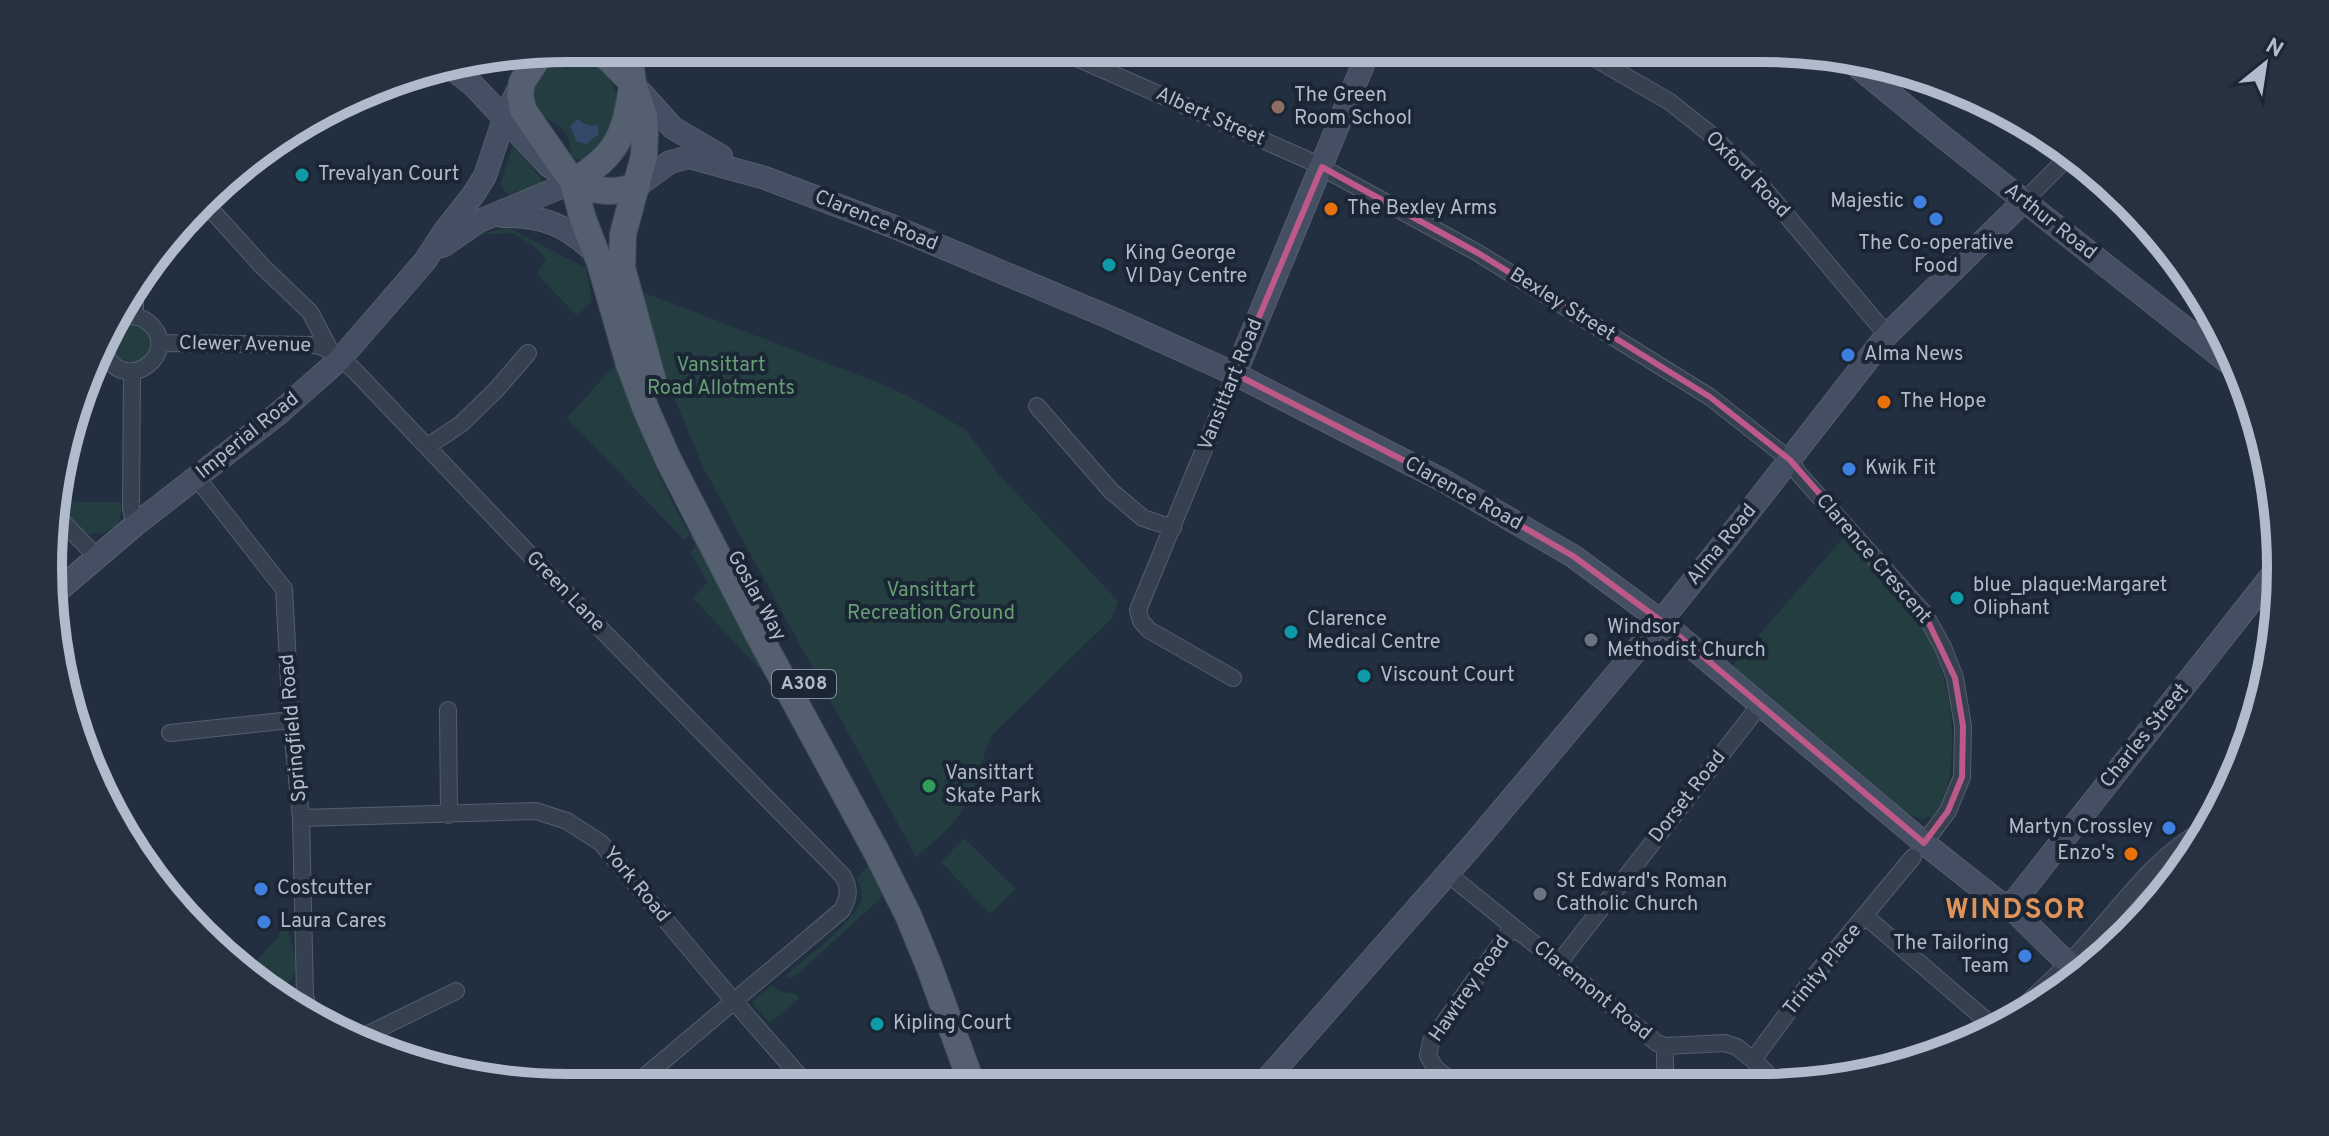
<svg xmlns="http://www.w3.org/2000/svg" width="2329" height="1136" font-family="Overpass,sans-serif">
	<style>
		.green { fill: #243d41 }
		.water { fill: #344969 }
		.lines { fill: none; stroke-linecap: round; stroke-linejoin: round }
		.street-casing { stroke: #545e6e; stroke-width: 18 }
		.secondary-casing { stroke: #545e6e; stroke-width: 24 }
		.primary-casing { stroke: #3f4a59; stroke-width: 28 }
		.street { stroke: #364150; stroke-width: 16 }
		.secondary { stroke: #444f63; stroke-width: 22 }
		.primary { stroke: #546070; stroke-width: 26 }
		.marked { fill: none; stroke: #bc5988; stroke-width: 6; stroke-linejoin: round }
		.education-dot { fill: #8d6e63; stroke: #1b2635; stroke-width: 3 }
		.culture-dot { fill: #0f9aa8; stroke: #1b2635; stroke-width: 3 }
		.shop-dot { fill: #3f7fe0; stroke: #1b2635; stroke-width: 3 }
		.food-dot { fill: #e8710a; stroke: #1b2635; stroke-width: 3 }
		.worship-dot { fill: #6b7280; stroke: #1b2635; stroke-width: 3 }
		.leisure-dot { fill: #2e9e5b; stroke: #1b2635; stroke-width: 3 }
		.labels { text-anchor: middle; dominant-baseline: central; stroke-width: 8; stroke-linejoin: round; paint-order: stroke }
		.shield { fill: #1b2635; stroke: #858e9e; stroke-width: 2 }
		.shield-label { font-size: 18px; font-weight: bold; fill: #b2bbcb }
		.poi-label { font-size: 20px; fill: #b2bbcb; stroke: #1b2635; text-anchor: start }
		.street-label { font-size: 20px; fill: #b2bbcb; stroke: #1b2635 }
		.park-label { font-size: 20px; fill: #679e74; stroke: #1b2635 }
		.district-label { font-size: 28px; font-weight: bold; letter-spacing: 2px; fill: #df9359; stroke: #1b2635 }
		.rim { fill: none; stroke: #b2bbcb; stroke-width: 10 }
	</style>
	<rect width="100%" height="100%" fill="#222f40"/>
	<path class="green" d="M568 54C594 55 621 82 617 110 616 118 611 126 607 134 605 139 603 146 598 150 594 154 587 157 582 161L571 156C571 132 561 124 539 115 526 89 539 62 568 54Z
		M513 144 544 182 508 195 500 185Z
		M509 228 586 268 592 301 577 316 537 274 546 259 537 249 513 233 473 235Z
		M642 292 882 384 912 398 966 430 999 475 1118 601 1112 618 991 736 971 795 961 812 949 828 916 857 704 469 659 362Z
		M113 344a19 19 0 1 1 38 0a19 19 0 1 1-38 0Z
		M615 365C636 423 659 481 690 535L695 531 767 674 766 676 693 598 708 582 690 552 696 547 690 536 684 540 567 418Z
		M57 502H119L121 503C123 530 107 535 83 534L57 506Z
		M1844 537C1871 567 1904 596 1925 631 1944 665 1953 707 1952 745 1951 772 1950 795 1933 816L1922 819 1906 814 1731 667Z
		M964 838 1016 889 990 914 941 862Z
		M870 865 885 894 798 974 790 978 785 976C803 960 858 920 862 897 862 890 860 884 856 878Z
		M285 921C291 943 308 978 279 988L249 969 279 936Z
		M772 985 778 991 796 994 799 999 770 1023 753 1004 754 1000Z"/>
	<path class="water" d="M578 119C583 124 591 127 597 125L599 135 594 137 587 144 577 142 570 126Z"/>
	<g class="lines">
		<defs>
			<path id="street" d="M1054 48 1310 161 1478 253 1710 397 1790 460 1799 474 1924 613 1943 647 1955 678 1963 726 1962 777 1948 811 1924 843
				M1577 48 1670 102 1709 133 1751 173 1887 335
				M2024 201 2066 159
				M206 204 263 267 310 312 330 350 354 370 589 617 843 876C850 889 849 897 842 910L631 1088
				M135 316V280
				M159 343 316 345 330 350
				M105 353C125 397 183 352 149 323 140 315 130 315 119 318
				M132 371 131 508 135 525
				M1037 406 1111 491 1143 518 1173 528
				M428 446 461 424 496 390 528 353
				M197 478 284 589 291 720 301 818 305 996 308 1008
				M56 515 97 557
				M1233 678 1149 630 1141 621 1138 610 1235 374
				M448 710 449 815
				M170 733 291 720
				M301 818 536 811 567 821 601 843 726 992 809 1087
				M1448 874 1657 1043 1665 1046 1725 1043 1737 1047 1753 1060
				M1865 916 1995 1028
				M1558 964 1760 705
				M2009 1020C2033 997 2058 975 2080 951 2124 904 2149 861 2207 827
				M356 1040 456 991
				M1665 1046V1084
				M1965 1046 1975 1037 1988 1033
				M1771 1084 1767 1073 1753 1060 1816 974 1913 857
				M1457 1085 1436 1069 1428 1056 1431 1041 1512 928"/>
			<path id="secondary" d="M450 67 473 85 549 166 562 174
				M1859 68 1942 136 2243 374
				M637 88 673 128 721 156
				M637 186 670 162 689 157 765 178 892 226 1111 318 1235 374 1444 481 1573 556 1661 621 1924 843 1996 900 2010 907 2059 955 2084 974
				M502 216C542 215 568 225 596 254
				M443 246 479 221 573 182
				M1235 374 1370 48
				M54 594 135 525 279 413 341 358 425 261 444 232 473 195 485 176 504 119 522 82
				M2010 907 2280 565
				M1261 1086 1477 840 1661 621 1744 518 1887 335 2024 201"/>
			<path id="primary" d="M594 48 609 59 633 83
				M628 48 633 83 644 116 645 132 644 156 623 234 622 268 653 381
				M541 53 522 82 520 95 523 110 573 182 583 219 600 263 629 364 647 412 668 459 757 632 876 851 908 915 929 966 973 1087
				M573 182C618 154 624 137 632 87
				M573 182C596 192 613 194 637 186"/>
		</defs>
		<use href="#street" class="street-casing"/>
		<use href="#secondary" class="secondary-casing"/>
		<use href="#primary" class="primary-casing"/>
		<use href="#street" class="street"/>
		<use href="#secondary" class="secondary"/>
		<use href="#primary" class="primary"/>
	</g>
	<path class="marked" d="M1322 167 1478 253 1710 397 1790 460 1924 613 1955 678 1963 726 1962 777 1948 811 1924 843 1661 621 1573 556 1444 481 1235 374Z"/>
	<circle class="education-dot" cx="1278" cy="107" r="8"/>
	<g class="culture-dot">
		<circle cx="302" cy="175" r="8"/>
		<circle cx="1109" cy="265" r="8"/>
		<circle cx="1957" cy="598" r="8"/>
		<circle cx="1291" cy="632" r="8"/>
		<circle cx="1364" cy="676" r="8"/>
		<circle cx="877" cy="1024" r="8"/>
	</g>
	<g class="shop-dot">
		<circle cx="1920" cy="202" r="8"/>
		<circle cx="1936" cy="219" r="8"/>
		<circle cx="1848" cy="355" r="8"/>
		<circle cx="1849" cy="469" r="8"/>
		<circle cx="2169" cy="828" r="8"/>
		<circle cx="261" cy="889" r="8"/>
		<circle cx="264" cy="922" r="8"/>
		<circle cx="2025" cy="956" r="8"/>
	</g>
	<g class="food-dot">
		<circle cx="1331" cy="209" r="8"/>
		<circle cx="1884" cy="402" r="8"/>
		<circle cx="2131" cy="854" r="8"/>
	</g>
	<g class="worship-dot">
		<circle cx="1591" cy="640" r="8"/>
		<circle cx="1540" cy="894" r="8"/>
	</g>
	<circle class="leisure-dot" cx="929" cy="786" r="8"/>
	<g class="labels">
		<rect class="shield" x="772" y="670" width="64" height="28" rx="6"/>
		<g class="shield-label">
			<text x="804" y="684">A308</text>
		</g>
		<g class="poi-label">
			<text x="1294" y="96">The Green<tspan x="1294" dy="23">Room School</tspan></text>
			<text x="318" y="175">Trevalyan Court</text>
			<text x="1904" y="202" text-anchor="end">Majestic</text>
			<text x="1347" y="209">The Bexley Arms</text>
			<text x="1936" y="244" text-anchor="middle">The Co-operative<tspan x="1936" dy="23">Food</tspan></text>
			<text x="1125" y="254">King George<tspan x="1125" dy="23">VI Day Centre</tspan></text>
			<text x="1864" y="355">Alma News</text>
			<text x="1900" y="402">The Hope</text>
			<text x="1865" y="469">Kwik Fit</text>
			<text x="1973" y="586">blue_plaque:Margaret<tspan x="1973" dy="23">Oliphant</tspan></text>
			<text x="1307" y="620">Clarence<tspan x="1307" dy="23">Medical Centre</tspan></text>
			<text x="1607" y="628">Windsor<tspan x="1607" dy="23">Methodist Church</tspan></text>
			<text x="1380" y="676">Viscount Court</text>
			<text x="945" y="774">Vansittart<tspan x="945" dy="23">Skate Park</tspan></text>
			<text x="2153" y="828" text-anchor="end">Martyn Crossley</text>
			<text x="2115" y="854" text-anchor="end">Enzo's</text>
			<text x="1556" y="882">St Edward's Roman<tspan x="1556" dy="23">Catholic Church</tspan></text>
			<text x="277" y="889">Costcutter</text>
			<text x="280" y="922">Laura Cares</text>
			<text x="2009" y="944" text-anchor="end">The Tailoring<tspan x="2009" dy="23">Team</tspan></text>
			<text x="893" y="1024">Kipling Court</text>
		</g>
		<g class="street-label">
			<text transform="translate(1210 117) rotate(24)">Albert Street</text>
			<text transform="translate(1747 175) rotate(46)">Oxford Road</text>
			<text transform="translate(876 221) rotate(22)">Clarence Road</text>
			<text transform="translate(2050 222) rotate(38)">Arthur Road</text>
			<text transform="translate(1562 305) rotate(32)">Bexley Street</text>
			<text transform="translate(245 345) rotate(1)">Clewer Avenue</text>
			<text transform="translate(1231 385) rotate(-68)">Vansittart Road</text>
			<text transform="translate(248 436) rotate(-39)">Imperial Road</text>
			<text transform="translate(1463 494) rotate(29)">Clarence Road</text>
			<text transform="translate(1722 545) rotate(-51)">Alma Road</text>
			<text transform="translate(1873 559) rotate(49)">Clarence Crescent</text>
			<text transform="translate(565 592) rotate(46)">Green Lane</text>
			<text transform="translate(756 596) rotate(61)">Goslar Way</text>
			<text transform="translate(294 728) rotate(-95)">Springfield Road</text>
			<text transform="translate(2145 736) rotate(-51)">Charles Street</text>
			<text transform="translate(1688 797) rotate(-52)">Dorset Road</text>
			<text transform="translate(636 885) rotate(50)">York Road</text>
			<text transform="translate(1823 970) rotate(-51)">Trinity Place</text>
			<text transform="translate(1470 989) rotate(-55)">Hawtrey Road</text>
			<text transform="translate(1592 991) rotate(39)">Claremont Road</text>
		</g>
		<g class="park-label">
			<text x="721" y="366">Vansittart<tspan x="721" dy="23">Road Allotments</tspan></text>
			<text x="931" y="591">Vansittart<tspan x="931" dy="23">Recreation Ground</tspan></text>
		</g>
		<g class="district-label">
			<text x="2016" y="911">WINDSOR</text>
		</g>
	</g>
	<path d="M0 0H2329V1136H0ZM568 62H1761A506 506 0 0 1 2267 568V568A506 506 0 0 1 1761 1074H568A506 506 0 0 1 62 568V568A506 506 0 0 1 568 62Z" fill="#273241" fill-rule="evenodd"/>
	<path class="rim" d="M568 62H1761A506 506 0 0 1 2267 568V568A506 506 0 0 1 1761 1074H568A506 506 0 0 1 62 568V568A506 506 0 0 1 568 62Z"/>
	<g transform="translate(2265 64) rotate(30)" stroke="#1b2635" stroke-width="6" paint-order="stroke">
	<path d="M0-6L14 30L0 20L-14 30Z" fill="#b2bbcb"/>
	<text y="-12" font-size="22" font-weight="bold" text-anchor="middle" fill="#b2bbcb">N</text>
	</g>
</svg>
